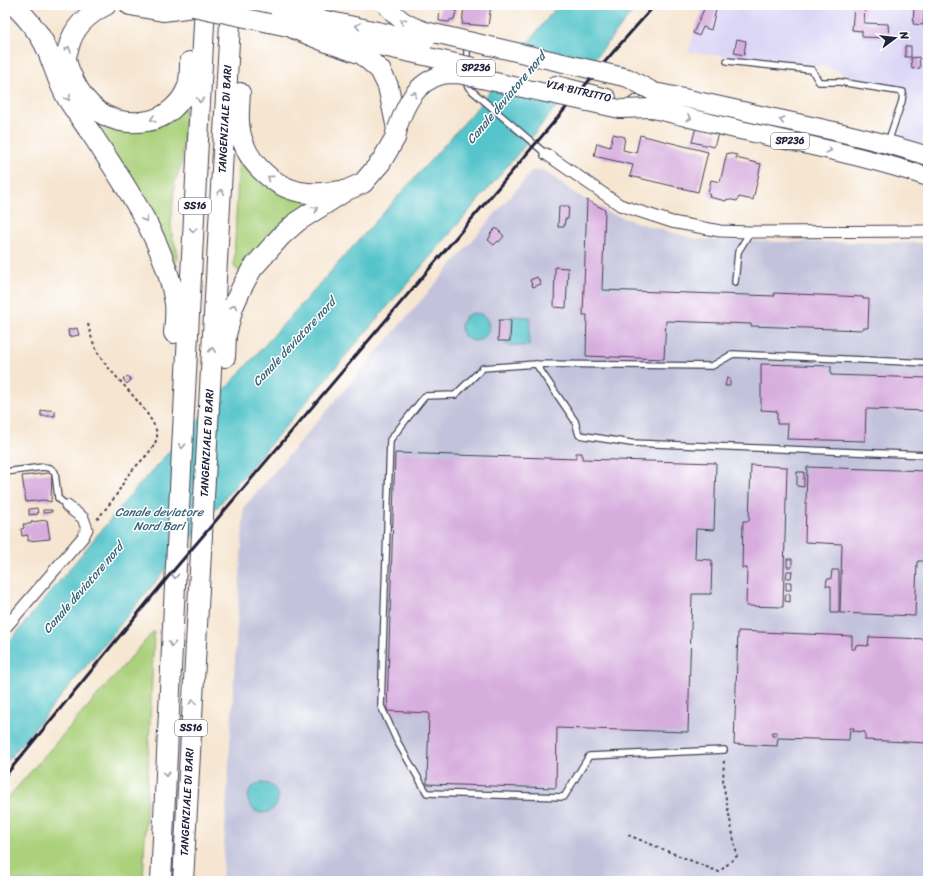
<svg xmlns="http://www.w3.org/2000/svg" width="933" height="886" font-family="Sriracha,sans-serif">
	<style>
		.built { fill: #dcd6f6 }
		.industrial { fill: #c2c2dc }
		.grass { fill: #abd17c; stroke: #667a5c }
		.water { fill: #57c5cb; stroke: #3c7483 }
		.pier { fill: #f6e6d1 }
		.building { fill: #d7adde; fill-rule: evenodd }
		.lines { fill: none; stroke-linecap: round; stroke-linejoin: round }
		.lane-casing { stroke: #423f52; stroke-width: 8 }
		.street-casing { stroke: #423f52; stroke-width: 13 }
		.primary-casing { stroke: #423f52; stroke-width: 20 }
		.highway-casing { stroke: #423f52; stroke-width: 22 }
		.path { stroke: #423f52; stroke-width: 2; stroke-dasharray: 3 3; stroke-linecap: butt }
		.lane { stroke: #fff; stroke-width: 5.5 }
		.street { stroke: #fff; stroke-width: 11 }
		.primary { stroke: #fff; stroke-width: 18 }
		.highway { stroke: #fff; stroke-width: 20 }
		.rail { stroke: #22223b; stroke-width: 3 }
		.primary-bridge-casing { stroke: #423f52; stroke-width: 20; stroke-linecap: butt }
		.primary-bridge { stroke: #fff; stroke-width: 18 }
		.oneway { stroke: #9c9ca7 }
		.labels { text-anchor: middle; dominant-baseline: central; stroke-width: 3; stroke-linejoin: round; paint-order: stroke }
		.shield { fill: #fff; stroke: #646476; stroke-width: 1 }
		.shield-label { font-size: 10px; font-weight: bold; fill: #22223b }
		.street-label { font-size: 11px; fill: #22223b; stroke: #fff }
		.water-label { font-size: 12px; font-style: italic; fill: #376375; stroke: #fff }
	</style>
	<rect width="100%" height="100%" fill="#fff"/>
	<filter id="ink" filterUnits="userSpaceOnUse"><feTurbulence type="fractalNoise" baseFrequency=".025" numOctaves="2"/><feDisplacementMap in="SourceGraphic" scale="8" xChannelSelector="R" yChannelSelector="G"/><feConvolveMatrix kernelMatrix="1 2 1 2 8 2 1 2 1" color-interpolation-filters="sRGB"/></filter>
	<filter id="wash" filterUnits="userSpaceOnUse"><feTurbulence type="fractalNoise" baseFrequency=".012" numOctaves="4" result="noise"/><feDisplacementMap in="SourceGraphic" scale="16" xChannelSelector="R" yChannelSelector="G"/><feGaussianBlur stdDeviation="0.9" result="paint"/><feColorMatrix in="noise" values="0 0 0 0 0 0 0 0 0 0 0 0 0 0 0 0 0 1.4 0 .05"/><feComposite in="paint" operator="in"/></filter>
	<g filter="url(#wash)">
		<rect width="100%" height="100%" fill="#f6e6d1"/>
		<path class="built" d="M705 5H928V145L899 138 908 96 826 67 688 52Z"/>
		<path class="industrial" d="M543 170 573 192 608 213 654 228 696 239 780 242 928 243V881H222L244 507 532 171Z"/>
		<path class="grass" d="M82 108 100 120 185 109 182 163 175 181 171 224 172 236 177 250 176 276Z
			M239 152 307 202 308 204 240 272 235 268 234 264Z
			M154 631 143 881H5V801Z"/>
		<path class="water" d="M558 5H638L522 149 233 488 5 764V647L133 492 472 114Z
			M461 327a14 14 0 1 1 28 0a14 14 0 1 1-28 0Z
			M511 316 530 317 529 346 506 345V341H510Z
			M248 798a15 15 0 1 1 30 0a15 15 0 1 1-30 0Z"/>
		<path class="pier" d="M523 46 594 63 564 100 492 85Z"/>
		<g id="blocks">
			<path class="building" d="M440 5H458L454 19 450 20 449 22 439 21Z
				M464 5H491L488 26 462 24Z
				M706 5 717 6 711 30 703 27 699 36 693 33Z
				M854 5H865L864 23 888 24 889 38 862 37V31L852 30Z
				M914 8 924 9 923 25 913 24Z
				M737 39 746 41 744 55 734 53Z
				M905 46H911V57H905Z
				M919 57 920 68 912 69 911 58Z
				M696 127 718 133 714 147 692 142Z
				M613 134 625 137 623 150 636 153 640 135 708 152 698 192 630 176 633 165 594 156 597 143 610 147Z
				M727 153 737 155 736 158 761 164 753 200 739 197 737 201 727 199 726 201 709 197 710 195 708 194 711 180 720 182Z
				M587 200 605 210 602 290 775 296 774 293 863 297V299H869L868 328H862V330L751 326V324L666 321 664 359 586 356 587 315H583Z
				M559 206H569L568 219H565L564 227H558Z
				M496 228 504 236 499 242 498 241 494 245 488 240 491 235 490 234Z
				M555 267 568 268 566 308 554 307Z
				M537 277 541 284 533 287 530 280Z
				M499 320H511L510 341H498Z
				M77 328 79 335 69 337 68 330Z
				M761 364 831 366V375L928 378V411L866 409 865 441 787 439 788 424H777V411L761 410Z
				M128 376 131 380 127 384 123 379Z
				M727 378 730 379V386H725Z
				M49 410 55 411V416H41V411Z
				M395 453 576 459V453H582V459L716 463 714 530 696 529 695 559 712 560 711 594H692L688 732 557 728 556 788 427 784 429 713 387 711Z
				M751 465 787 467 783 607 746 606 747 568H742L743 521H749Z
				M807 467 928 471V561H918V562H917L915 616 840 613 842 544 805 542Z
				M797 472H804V487L797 486Z
				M49 473 52 475 51 502 44 500 26 502 22 476Z
				M37 508 38 514 29 515V509Z
				M43 510H52V512L43 513Z
				M47 520 50 539 28 541V535L22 536 21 529 24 528 23 524H31V522Z
				M787 559H792V567H787Z
				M832 570H839V613H831V586H826L827 579H831Z
				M787 571H792L791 578H786Z
				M786 582H791V590H786Z
				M786 594H790V602L785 601Z
				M738 631 852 636V649H855L856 645 868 646 869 637 928 639V743L865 740V732L853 731 854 728H850L849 740 778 738 777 746 734 744ZM772 732H777V736H772Z"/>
		</g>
	</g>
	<g filter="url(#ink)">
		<use href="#blocks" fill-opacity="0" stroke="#423f52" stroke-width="1"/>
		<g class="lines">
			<defs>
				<path id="lane" d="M727 61 812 70 819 82H840L903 92 902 101 888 142
					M467 64V44
					M467 78V85L470 89 546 154
					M735 282 738 252 750 232
					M536 364 575 421 579 435 631 443 928 455
					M5 472 43 467 50 468 55 472 58 498 67 506
					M724 750 589 756 564 797 427 793 397 741 381 706 390 440 425 396 455 395 483 368 536 364 712 366 733 354 928 363"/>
				<path id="street" d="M546 154 620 205 672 222 720 231 750 232 928 231
					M5 628 83 537 87 529 83 518 67 506"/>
				<path id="primary" d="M256 5 396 35
					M269 23 397 50
					M556 85 607 98
					M654 92C692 99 728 108 765 116 820 128 875 139 928 156
					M636 105C672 113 708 123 745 131 806 145 868 157 928 177"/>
				<path id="highway" d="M14 5C25 16 36 28 44 43 53 61 57 81 67 98 75 111 84 123 93 136 126 187 165 241 175 303 176 312 175 323 174 333
					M106 5C88 14 74 26 69 46 68 50 66 54 66 58 67 66 71 75 74 81 89 112 114 127 148 121 166 118 182 103 188 86 190 79 190 69 190 62
					M130 5 163 11 193 7
					M240 93C239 109 237 126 243 142 252 168 280 191 308 193 319 194 331 192 342 191
					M225 357 226 335 233 307 242 287 252 269 281 236 298 221 347 190 363 183 381 162 395 138 397 129 388 86 380 70 362 54 327 42 293 28
					M161 881 174 605 205 5
					M183 881 231 5"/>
			</defs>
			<use href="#lane" class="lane-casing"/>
			<use href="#street" class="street-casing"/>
			<use href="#primary" class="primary-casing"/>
			<use href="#highway" class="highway-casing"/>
			<path class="path" d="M88 324C91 337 94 347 101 358 112 375 159 418 157 437 155 450 137 464 129 474 124 481 120 489 115 497 109 505 102 513 96 521
				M628 835 719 872 737 856 723 783 724 759"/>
			<use href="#lane" class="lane"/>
			<use href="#street" class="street"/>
			<use href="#primary" class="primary"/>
			<use href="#highway" class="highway"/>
			<path class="rail" d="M5 776 168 577 615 50 655 5"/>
			<defs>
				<path id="primary-bridge" d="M386 5C399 20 407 25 425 31L628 78 654 92
					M193 7 269 23
					M396 35 425 41
					M397 50 474 67
					M397 129C405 106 415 82 442 75 447 74 452 74 458 74L620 109 651 108"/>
			</defs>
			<use href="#primary-bridge" class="primary-bridge-casing"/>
			<use href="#primary-bridge" class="primary-bridge"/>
		</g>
		<defs><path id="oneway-chevron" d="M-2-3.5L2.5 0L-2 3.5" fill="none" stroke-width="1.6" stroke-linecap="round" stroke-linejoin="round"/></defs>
		<g class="oneway">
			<use href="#oneway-chevron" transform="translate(403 21) rotate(-142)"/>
			<use href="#oneway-chevron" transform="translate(358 26) rotate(-168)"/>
			<use href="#oneway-chevron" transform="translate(68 49) rotate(-75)"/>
			<use href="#oneway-chevron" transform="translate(414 94) rotate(-50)"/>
			<use href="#oneway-chevron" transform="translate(68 98) rotate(60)"/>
			<use href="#oneway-chevron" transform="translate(200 100) rotate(93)"/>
			<use href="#oneway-chevron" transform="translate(689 118) rotate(14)"/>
			<use href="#oneway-chevron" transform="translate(153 119) rotate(165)"/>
			<use href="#oneway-chevron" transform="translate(782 120) rotate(-168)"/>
			<use href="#oneway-chevron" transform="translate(829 150) rotate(14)"/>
			<use href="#oneway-chevron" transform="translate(270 178) rotate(-143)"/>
			<use href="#oneway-chevron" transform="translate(221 192) rotate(-87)"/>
			<use href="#oneway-chevron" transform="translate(315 209) rotate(-33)"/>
			<use href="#oneway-chevron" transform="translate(145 219) rotate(61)"/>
			<use href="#oneway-chevron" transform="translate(193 230) rotate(93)"/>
			<use href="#oneway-chevron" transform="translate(234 307) rotate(-71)"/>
			<use href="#oneway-chevron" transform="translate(212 350) rotate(-87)"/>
			<use href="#oneway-chevron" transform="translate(182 446) rotate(93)"/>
			<use href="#oneway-chevron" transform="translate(175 576) rotate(93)"/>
			<use href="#oneway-chevron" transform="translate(172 644) rotate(93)"/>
			<use href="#oneway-chevron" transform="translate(193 702) rotate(-87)"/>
			<use href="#oneway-chevron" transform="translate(166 774) rotate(93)"/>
		</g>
	</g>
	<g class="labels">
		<g class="shield">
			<rect x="457" y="60" width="38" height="16" rx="3"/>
			<rect x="771" y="133" width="38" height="16" rx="3"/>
			<rect x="179" y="198" width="32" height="16" rx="3"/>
			<rect x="175" y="720" width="32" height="16" rx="3"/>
		</g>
		<g class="shield-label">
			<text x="476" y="68">SP236</text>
			<text x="790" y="141">SP236</text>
			<text x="195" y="206">SS16</text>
			<text x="191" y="728">SS16</text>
		</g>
		<g class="street-label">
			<text transform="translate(579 91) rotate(13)">VIA BITRITTO</text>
			<text transform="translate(225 119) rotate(-87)">TANGENZIALE DI BARI</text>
			<text transform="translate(207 443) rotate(-87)">TANGENZIALE DI BARI</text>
			<text transform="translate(187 802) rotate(-87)">TANGENZIALE DI BARI</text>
		</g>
		<g class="water-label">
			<text transform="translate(506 98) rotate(-50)">Canale deviatore nord</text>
			<text transform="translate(294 342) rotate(-47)">Canale deviatore nord</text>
			<text x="159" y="512">Canale deviatore<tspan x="159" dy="14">Nord Bari</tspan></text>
			<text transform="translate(83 588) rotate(-49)">Canale deviatore nord</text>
		</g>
	</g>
	<rect width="933" height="886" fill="none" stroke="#fff" stroke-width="20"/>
	<g transform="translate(895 38) rotate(75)" stroke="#ffffff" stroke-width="3" paint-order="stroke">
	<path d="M0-3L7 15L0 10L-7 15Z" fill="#22223b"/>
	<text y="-6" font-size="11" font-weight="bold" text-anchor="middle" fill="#22223b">N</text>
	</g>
</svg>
